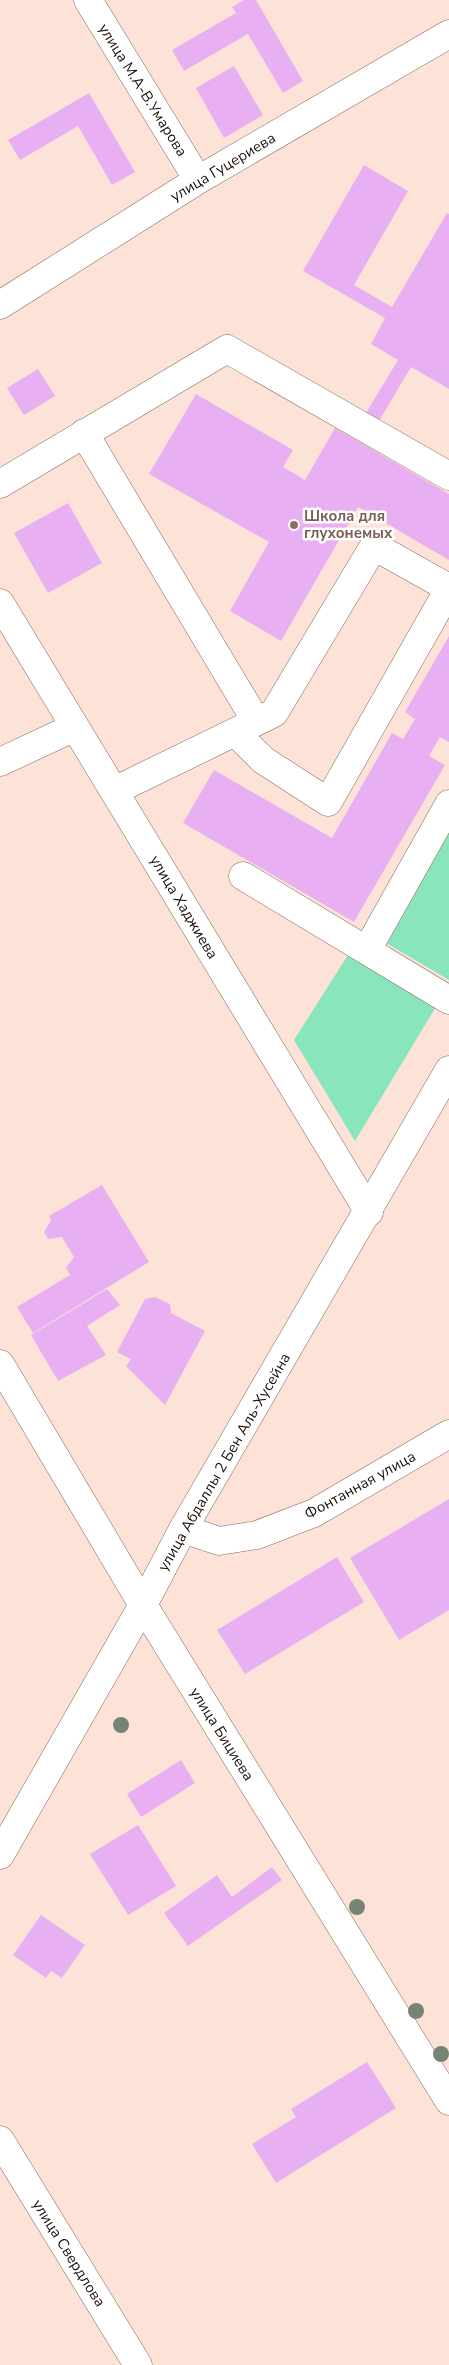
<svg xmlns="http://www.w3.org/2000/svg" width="449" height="2365" font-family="'Nunito Sans',sans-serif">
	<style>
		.green { fill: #88e5bc }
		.building { fill: #e8aff2 }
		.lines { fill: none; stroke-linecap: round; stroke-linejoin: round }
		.minor-casing { stroke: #856a5c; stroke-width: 29 }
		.major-casing { stroke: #856a5c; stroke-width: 29 }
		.minor { stroke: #fff; stroke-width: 28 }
		.major { stroke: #fff; stroke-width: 28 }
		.tree { fill: #768375 }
		.education-dot { fill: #8d6e63; stroke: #fff; stroke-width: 2 }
		.labels { text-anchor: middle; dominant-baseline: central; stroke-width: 5; stroke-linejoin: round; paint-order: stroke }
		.street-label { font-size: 15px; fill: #1a100b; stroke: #fff }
		.education-label { font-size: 15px; font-weight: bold; fill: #785e54; stroke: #fff; text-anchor: start }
	</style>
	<rect width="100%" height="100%" fill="#fde3d7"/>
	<path class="green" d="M449 821V980L381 940Z
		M348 955 437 1005 355 1141 294 1040Z"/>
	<path class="building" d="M244 0H256L303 81 283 93 248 34 184 71 172 50 236 13 232 7Z
		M234 66 263 115 224 138 196 88Z
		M89 93 135 172 112 185 78 126 20 160 8 140Z
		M364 165 408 191 354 285 392 307 447 213 449 214V389L411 367 366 443 352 436 398 360 371 344 385 318 303 271Z
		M38 369 55 396 24 415 7 388Z
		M196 394 293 450 283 467 305 480 335 428 449 494V560L358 507 281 641 230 611 269 542 149 474Z
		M68 503 102 563 48 593 14 533Z
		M449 636V742L440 737 429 756 445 765 354 922 183 823 214 770 332 838 392 733 403 739 415 719 405 712Z
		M102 1185 149 1262 33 1333 17 1307 70 1275 66 1268 74 1257 62 1237 48 1239 44 1232 51 1220 49 1216Z
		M107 1289 120 1305 87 1326 106 1355 58 1381 31 1335Z
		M155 1297 170 1304 171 1313 205 1331 165 1405 126 1366 131 1359 117 1352 145 1299Z
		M449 1499V1610L399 1640 350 1558Z
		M337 1557 364 1602 245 1674 217 1630Z
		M181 1760 195 1783 141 1817 127 1794Z
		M138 1825 176 1886 128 1915 90 1854Z
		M272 1867 282 1880 188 1946 164 1913 217 1875 232 1897Z
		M41 1915 85 1945 62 1978 51 1971 46 1978 13 1955Z
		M367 2062 396 2108 276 2183 252 2144 296 2117 291 2109Z"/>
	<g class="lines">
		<defs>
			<path id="minor" d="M88 0 198 180
				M0 305 198 180 449 34
				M84 433 256 721
				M0 484 227 349 449 476
				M0 603 369 1212
				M235 732 263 760 328 802 449 589
				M0 762 75 727
				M114 791 274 713 374 546 449 588
				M243 876 449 1000
				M367 950 449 804
				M0 1364 143 1605 449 2101
				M183 1529 219 1541 257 1535 314 1513 449 1434
				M0 2140 138 2365"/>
			<path id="major" d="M0 1855 143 1605 183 1529 449 1070"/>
		</defs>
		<use href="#minor" class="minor-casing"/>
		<use href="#major" class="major-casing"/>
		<use href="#minor" class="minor"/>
		<use href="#major" class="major"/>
	</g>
	<g class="tree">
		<circle cx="121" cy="1725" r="8"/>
		<circle cx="357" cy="1907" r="8"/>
		<circle cx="416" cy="2011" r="8"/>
		<circle cx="441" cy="2054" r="8"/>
	</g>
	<circle class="education-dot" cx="294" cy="525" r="5"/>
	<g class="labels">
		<g class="street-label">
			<text transform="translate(143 90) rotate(58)">улица М.А-В.Умарова</text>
			<text transform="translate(223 167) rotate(-31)">улица Гуцериева</text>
			<text transform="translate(184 907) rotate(59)">улица Хаджиева</text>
			<text transform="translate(224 1462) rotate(-60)">улица Абдаллы 2 Бен Аль-Хусейна</text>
			<text transform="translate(360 1485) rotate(-29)">Фонтанная улица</text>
			<text transform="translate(222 1734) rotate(58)">улица Бициева</text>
			<text transform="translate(69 2253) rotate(58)">улица Свердлова</text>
		</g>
		<g class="education-label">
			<text x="304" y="516">Школа для<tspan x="304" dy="17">глухонемых</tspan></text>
		</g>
	</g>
</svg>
